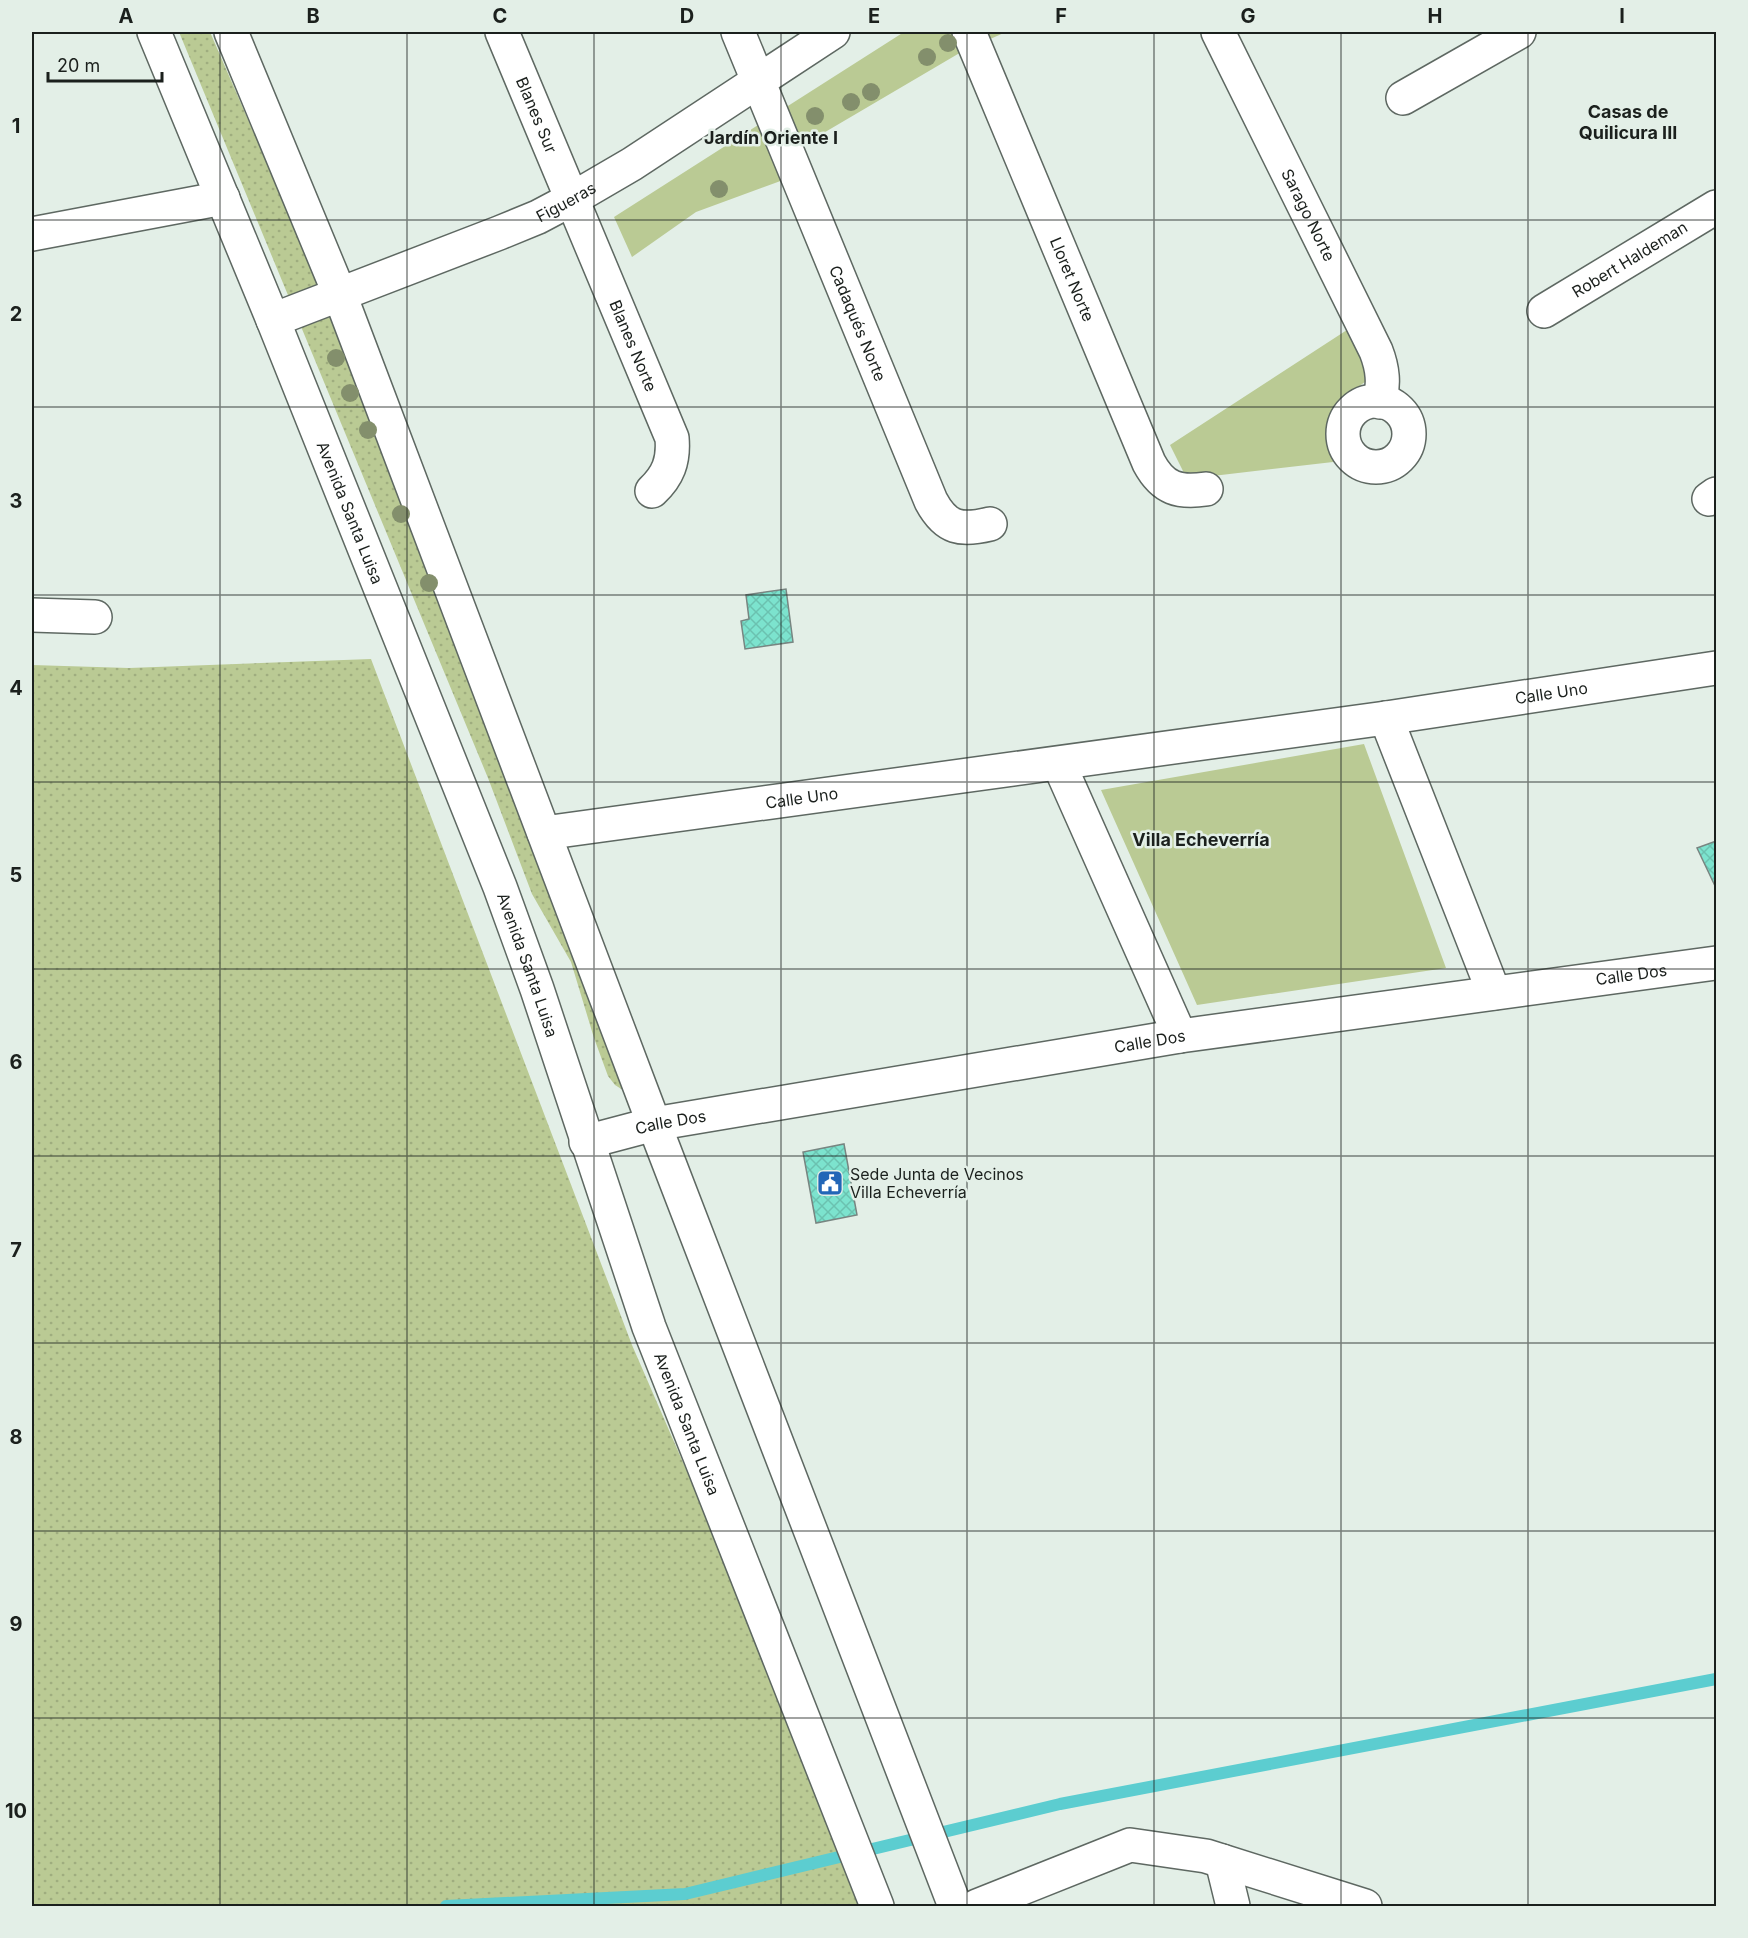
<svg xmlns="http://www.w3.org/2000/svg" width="1748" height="1938" font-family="Inter,sans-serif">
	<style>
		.grass { fill: url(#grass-dots) }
		.park { fill: #baca94 }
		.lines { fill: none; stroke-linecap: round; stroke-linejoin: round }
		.stream { stroke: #5ccdd0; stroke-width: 12 }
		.building { fill: url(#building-cross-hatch); stroke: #788581; stroke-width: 1.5 }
		.minor-casing { stroke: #5e6862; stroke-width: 36 }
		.major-casing { stroke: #5e6862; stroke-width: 36 }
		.minor { stroke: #fff; stroke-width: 33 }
		.major { stroke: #fff; stroke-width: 33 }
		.tree { fill: #838f6c }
		.grid { fill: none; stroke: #1b201d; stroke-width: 1.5; stroke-opacity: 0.55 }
		.labels { text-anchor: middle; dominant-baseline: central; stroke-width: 5; stroke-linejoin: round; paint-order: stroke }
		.street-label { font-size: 16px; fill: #1b201d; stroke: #e3efe7 }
		.poi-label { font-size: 16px; fill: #1b201d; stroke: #e3efe7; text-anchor: start }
		.neighbourhood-label { font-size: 18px; font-weight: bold; fill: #1b201d; stroke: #e3efe7 }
		.neatline { fill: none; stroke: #1b201d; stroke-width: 2 }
		.grid-label { font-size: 20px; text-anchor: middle; font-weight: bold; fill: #1b201d }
	</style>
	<defs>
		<pattern id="grass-dots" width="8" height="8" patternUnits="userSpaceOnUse" patternTransform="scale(1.5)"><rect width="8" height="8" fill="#baca94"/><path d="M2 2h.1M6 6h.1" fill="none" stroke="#9fad7f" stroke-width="1.8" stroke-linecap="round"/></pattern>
		<pattern id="building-cross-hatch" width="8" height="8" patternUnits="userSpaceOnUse" patternTransform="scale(1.5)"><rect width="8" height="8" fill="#7ce3ce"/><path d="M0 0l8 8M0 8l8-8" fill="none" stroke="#6bc2b0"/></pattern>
	</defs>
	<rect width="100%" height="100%" fill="#e3efe7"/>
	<path class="grass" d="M179 32H210L349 352 626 1092 615 1085 608 1076 594 1038 571 962 532 894 488 778Z
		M371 659 632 1345 771 1665 862 1906H32V665L129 668Z"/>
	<path class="park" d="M904 32H1006L963 51 815 138 777 157 786 179 696 212 632 257 614 217Z
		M1350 328 1373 376 1339 401 1333 462 1187 479 1170 445Z
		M1364 744 1446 968 1197 1005 1101 790Z"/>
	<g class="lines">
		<path class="stream" d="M446 1906 685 1894 1060 1804 1716 1679"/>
	</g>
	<path class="building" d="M786 589 793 642 745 649 741 621 749 619 746 595Z
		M1716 841V888L1697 848Z
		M844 1144 857 1215 816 1223 803 1152Z"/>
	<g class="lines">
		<defs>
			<g id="minor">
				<path id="s1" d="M502 32 672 438C674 461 668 476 652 491"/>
				<path id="s2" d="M738 32 931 501C946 529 961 531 990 524"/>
				<path id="s3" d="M969 32 1149 463C1163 489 1179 493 1206 489"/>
				<path id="s4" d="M1218 32 1376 351C1383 369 1384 383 1380 402"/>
				<path d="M1403 98 1519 32"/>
				<path d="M32 234 223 198"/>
				<path id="s5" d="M1544 311 1716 207"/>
				<path id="s6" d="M273 320 499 233 538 217 572 199 632 164 833 32"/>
				<circle cx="1376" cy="434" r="33"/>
				<path d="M1709 499 1716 494"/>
				<path d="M32 615 95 617"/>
				<path d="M1386 718 1494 993"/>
				<path d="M1059 764 1180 1036"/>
				<path id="s7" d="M544 833 1386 718 1716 668"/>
				<path id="s8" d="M586 1142 654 1124 1180 1036 1716 963"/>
				<path d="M1222 1861 1233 1906"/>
				<path d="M977 1906 1130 1845 1206 1856 1365 1906"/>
			</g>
			<g id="major">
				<path id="s9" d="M154 32 273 320 500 887 537 989 649 1327 877 1906"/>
				<path d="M231 32 340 295 654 1124 955 1906"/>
			</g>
		</defs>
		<use href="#minor" class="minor-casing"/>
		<use href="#major" class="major-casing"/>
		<use href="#minor" class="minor"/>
		<use href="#major" class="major"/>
	</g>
	<g class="tree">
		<circle cx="948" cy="43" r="9"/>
		<circle cx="927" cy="57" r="9"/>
		<circle cx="871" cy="92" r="9"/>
		<circle cx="851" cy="102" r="9"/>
		<circle cx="815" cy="116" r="9"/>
		<circle cx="719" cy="189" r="9"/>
		<circle cx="336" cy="358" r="9"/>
		<circle cx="350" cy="393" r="9"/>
		<circle cx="368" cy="430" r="9"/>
		<circle cx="401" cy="514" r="9"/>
		<circle cx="429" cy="583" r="9"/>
	</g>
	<path class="grid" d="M220 32V1906M407 32V1906M594 32V1906M781 32V1906M967 32V1906M1154 32V1906M1341 32V1906M1528 32V1906M32 220H1716M32 407H1716M32 595H1716M32 782H1716M32 969H1716M32 1156H1716M32 1343H1716M32 1531H1716M32 1718H1716"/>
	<defs>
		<symbol id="civic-square" viewBox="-11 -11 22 22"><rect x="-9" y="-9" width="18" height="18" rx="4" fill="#2266b7" stroke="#e3efe7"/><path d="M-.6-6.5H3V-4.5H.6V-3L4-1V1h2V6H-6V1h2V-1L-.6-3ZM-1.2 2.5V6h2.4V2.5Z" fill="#fff"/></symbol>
	</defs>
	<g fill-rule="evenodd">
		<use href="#civic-square" x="815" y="1168" width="30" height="30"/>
	</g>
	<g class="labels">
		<g class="street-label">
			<text stroke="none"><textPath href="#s1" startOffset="90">Blanes Sur</textPath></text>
			<text stroke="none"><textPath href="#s6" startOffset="316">Figueras</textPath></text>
			<text stroke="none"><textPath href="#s4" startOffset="204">Sarago Norte</textPath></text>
			<text stroke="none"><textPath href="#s5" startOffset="100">Robert Haldeman</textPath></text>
			<text stroke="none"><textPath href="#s3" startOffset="268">Lloret Norte</textPath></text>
			<text stroke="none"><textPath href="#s2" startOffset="315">Cadaqués Norte</textPath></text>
			<text stroke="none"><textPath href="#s1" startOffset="340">Blanes Norte</textPath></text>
			<text stroke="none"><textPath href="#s9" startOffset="519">Avenida Santa Luisa</textPath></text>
			<text stroke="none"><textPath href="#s7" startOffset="1017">Calle Uno</textPath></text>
			<text stroke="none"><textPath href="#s7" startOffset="260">Calle Uno</textPath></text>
			<text stroke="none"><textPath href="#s9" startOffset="1005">Avenida Santa Luisa</textPath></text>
			<text stroke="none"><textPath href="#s8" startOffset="1059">Calle Dos</textPath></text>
			<text stroke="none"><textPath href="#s8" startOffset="573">Calle Dos</textPath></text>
			<text stroke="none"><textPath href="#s8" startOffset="87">Calle Dos</textPath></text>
			<text stroke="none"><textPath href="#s9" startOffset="1491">Avenida Santa Luisa</textPath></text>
		</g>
		<g class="poi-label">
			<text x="850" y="1174">Sede Junta de Vecinos<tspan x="850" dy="18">Villa Echeverría</tspan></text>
		</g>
		<g class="neighbourhood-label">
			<text x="1628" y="111">Casas de<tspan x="1628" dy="21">Quilicura III</tspan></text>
			<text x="771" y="137">Jardín Oriente I</text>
			<text x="1201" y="839">Villa Echeverría</text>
		</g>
	</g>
	<rect width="1748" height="1938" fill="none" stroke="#e3efe7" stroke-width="66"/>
	<path d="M48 72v9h114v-9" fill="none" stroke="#1b201d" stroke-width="3"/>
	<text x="57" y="72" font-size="18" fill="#1b201d" stroke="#e3efe7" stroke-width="4.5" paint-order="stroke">20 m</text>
	<rect x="33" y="33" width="1682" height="1872" class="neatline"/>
	<g class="grid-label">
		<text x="126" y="23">A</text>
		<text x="313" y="23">B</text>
		<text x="500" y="23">C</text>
		<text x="687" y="23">D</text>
		<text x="874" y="23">E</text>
		<text x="1061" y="23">F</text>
		<text x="1248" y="23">G</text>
		<text x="1435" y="23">H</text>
		<text x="1622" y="23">I</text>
		<text x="16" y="133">1</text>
		<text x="16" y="321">2</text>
		<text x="16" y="508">3</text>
		<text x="16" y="695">4</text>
		<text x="16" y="882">5</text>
		<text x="16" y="1069">6</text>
		<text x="16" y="1257">7</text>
		<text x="16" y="1444">8</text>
		<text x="16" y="1631">9</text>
		<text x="16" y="1818">10</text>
	</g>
</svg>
